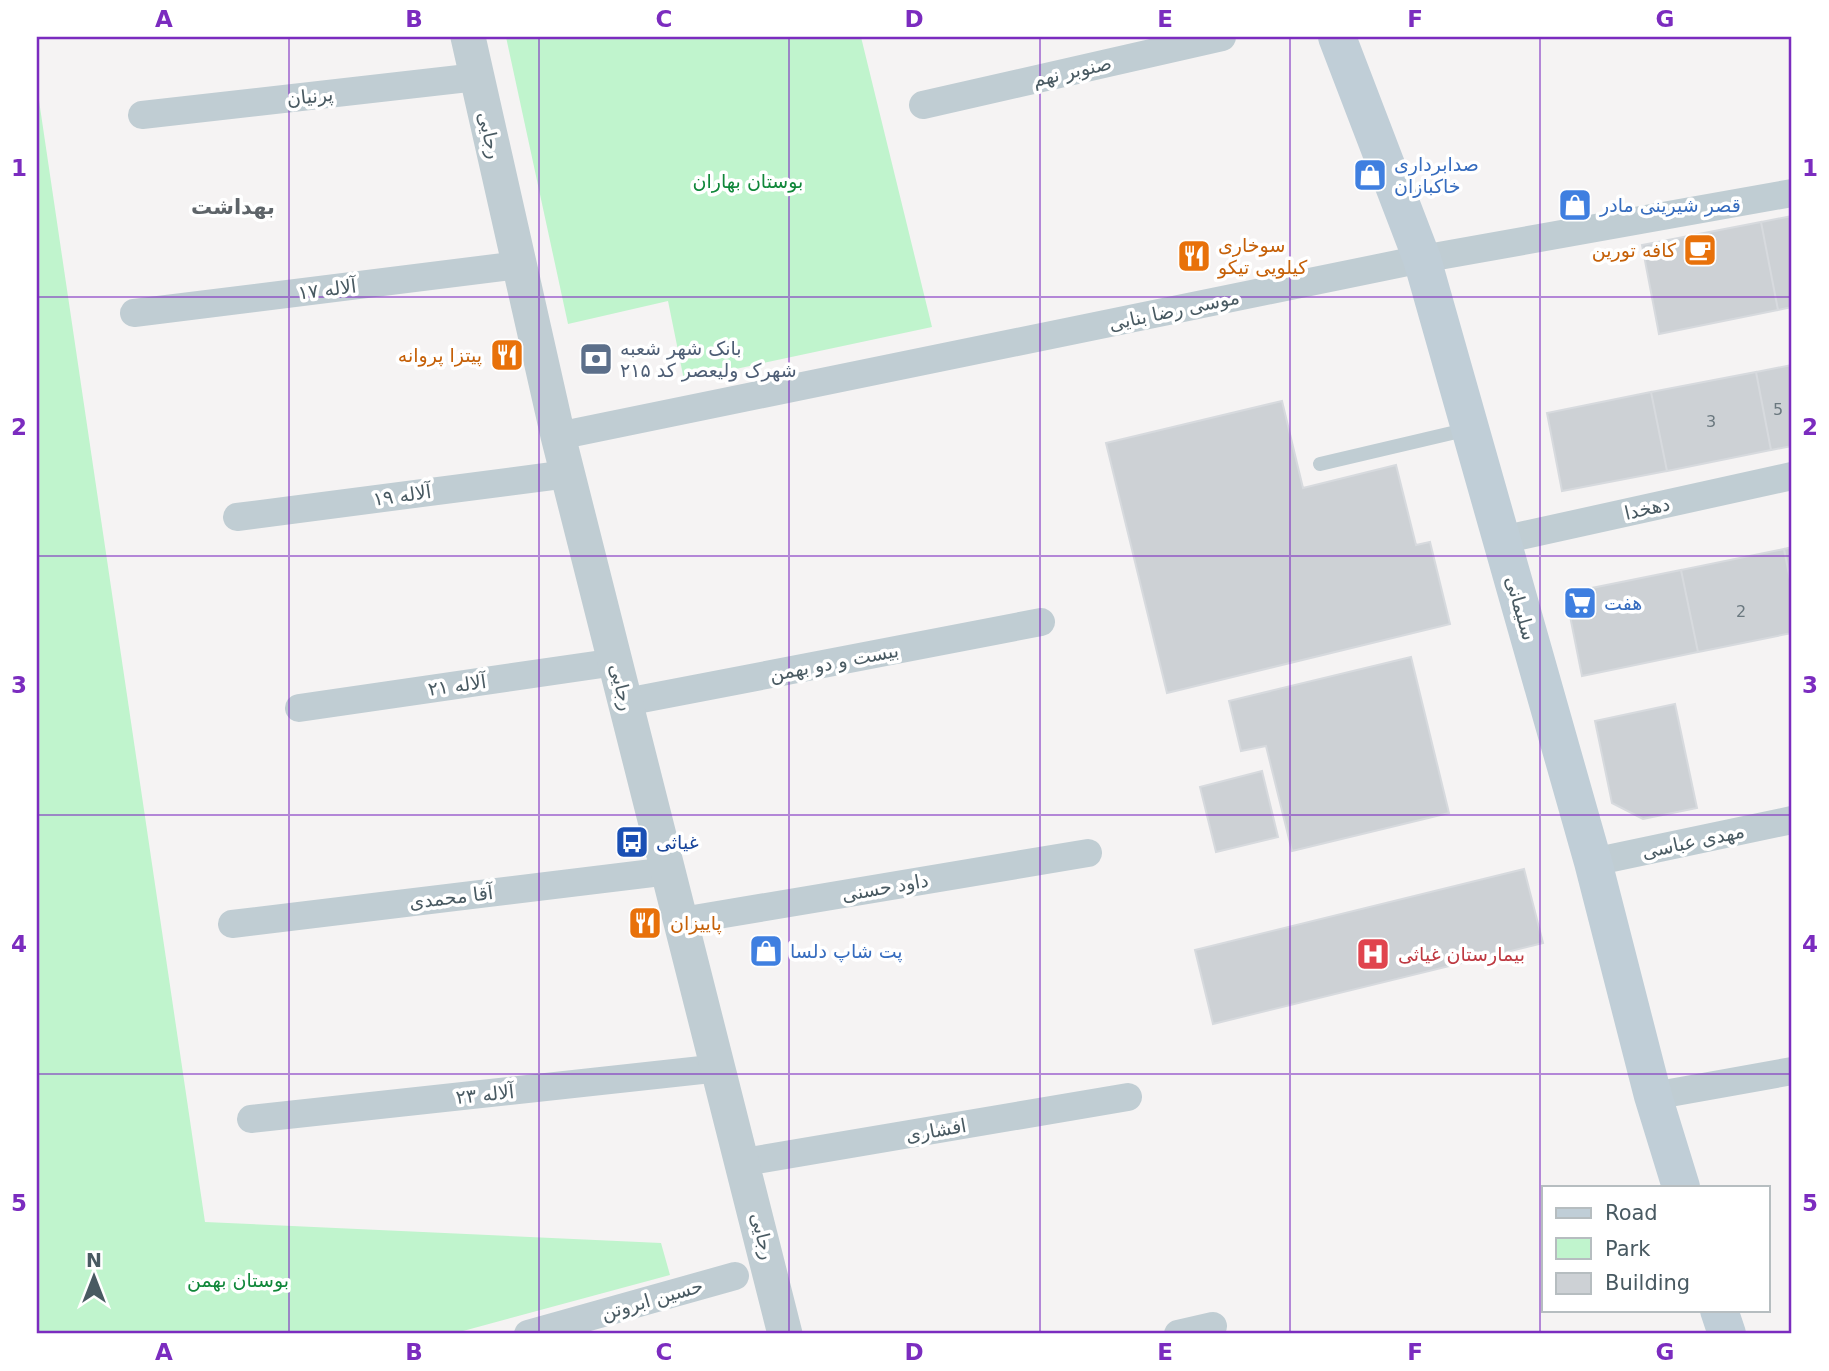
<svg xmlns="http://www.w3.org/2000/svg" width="1829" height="1371" font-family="'DejaVu Sans',Vazirmatn,sans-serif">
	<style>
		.green { fill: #c0f4cd }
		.building { fill: #cdd1d5; stroke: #d7dade; stroke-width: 2 }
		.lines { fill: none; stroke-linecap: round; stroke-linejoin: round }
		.service { stroke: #c0cdd3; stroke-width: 14 }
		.minor { stroke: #c0cdd3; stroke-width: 28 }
		.tertiary { stroke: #c0cdd3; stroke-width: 35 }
		.secondary { stroke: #c0ced7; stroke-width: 38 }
		.grid { fill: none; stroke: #7b2cbf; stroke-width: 2; stroke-opacity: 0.55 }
		.labels { text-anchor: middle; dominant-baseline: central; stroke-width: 7; stroke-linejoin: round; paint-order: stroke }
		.number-label { font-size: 16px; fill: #6a787f }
		.street-label { font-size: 19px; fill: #495a62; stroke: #fff }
		.shop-label { font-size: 19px; fill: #366cbe; stroke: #fff; text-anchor: start }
		.park-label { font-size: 19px; fill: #10873a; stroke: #fff }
		.food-label { font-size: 19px; fill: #c56008; stroke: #fff; text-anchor: start }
		.service-label { font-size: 19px; fill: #4e5e75; stroke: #fff; text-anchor: start }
		.transit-label { font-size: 19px; fill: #164399; stroke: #fff; text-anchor: start }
		.health-label { font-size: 19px; fill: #be3a42; stroke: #fff; text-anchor: start }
		.neighbourhood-label { font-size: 21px; font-weight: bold; fill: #5e6469; stroke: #fff }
		.neatline { fill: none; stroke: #7b2cbf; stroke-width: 2.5 }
		.grid-label { font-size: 23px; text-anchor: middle; font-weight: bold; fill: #7b2cbf }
	</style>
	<rect width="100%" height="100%" fill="#f5f3f3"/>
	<path class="green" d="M506 37H861L932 327 684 380 668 301 568 324Z
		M37 87 205 1222 661 1243 670 1275 452 1334H134L133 1331 122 1334H37Z"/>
	<path class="building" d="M1792 216V307L1778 310 1761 222Z
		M1761 222 1778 310 1659 334 1642 245Z
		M1792 365V446L1771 450 1756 372Z
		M1756 372 1771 450 1667 471 1651 392Z
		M1651 392 1667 471 1562 491 1547 413Z
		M1282 401 1303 488 1396 465 1416 545 1430 542 1450 624 1167 693 1106 443Z
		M1792 547V590L1784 549Z
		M1784 549 1792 590V633L1698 652 1681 570Z
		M1681 570 1698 652 1582 676 1569 611 1582 590Z
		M1411 657 1449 813 1292 851 1266 746 1241 751 1229 701Z
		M1675 704 1697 808 1643 819 1612 803 1595 721Z
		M1262 771 1278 837 1216 852 1200 787Z
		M1524 869 1543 943 1213 1024 1195 950Z"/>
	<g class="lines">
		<path class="service" d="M1320 464 1469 429"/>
		<path class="minor" d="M923 105 1222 37
			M142 115 477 77
			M134 313 519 265
			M558 436 1422 259 1792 193
			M237 517 568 474
			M1502 540 1792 476
			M626 702 1041 622
			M299 708 616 662
			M1593 862 1792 820
			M682 921 1088 853
			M232 924 669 871
			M1653 1096 1792 1071
			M251 1119 720 1068
			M744 1162 1128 1097
			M528 1334 735 1276
			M1178 1334 1213 1326"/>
		<path class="tertiary" d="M468 37 558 436 785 1334"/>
		<path class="secondary" d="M1337 37 1422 259 1593 862 1653 1096 1681 1187
			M1719 1310 1727 1334"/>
	</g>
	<path class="grid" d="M289 37V1334M539 37V1334M789 37V1334M1040 37V1334M1290 37V1334M1540 37V1334M37 297H1792M37 556H1792M37 815H1792M37 1074H1792"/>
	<defs>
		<symbol id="shop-square" viewBox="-11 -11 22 22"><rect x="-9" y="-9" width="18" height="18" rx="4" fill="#3f7fe0" stroke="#fff"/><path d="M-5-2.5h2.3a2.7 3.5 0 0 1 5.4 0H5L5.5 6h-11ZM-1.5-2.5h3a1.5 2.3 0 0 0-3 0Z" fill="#fff"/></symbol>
		<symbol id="cafe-square" viewBox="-11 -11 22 22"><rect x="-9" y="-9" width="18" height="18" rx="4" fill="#e8710a" stroke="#fff"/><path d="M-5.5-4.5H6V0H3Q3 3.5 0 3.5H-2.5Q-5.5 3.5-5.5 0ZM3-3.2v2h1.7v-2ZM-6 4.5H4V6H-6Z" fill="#fff"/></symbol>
		<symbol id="restaurant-square" viewBox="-11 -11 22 22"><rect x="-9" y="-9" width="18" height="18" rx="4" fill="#e8710a" stroke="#fff"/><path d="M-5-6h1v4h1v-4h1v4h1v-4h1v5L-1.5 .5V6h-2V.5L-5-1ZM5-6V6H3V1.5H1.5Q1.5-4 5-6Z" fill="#fff"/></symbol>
		<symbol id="bank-square" viewBox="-11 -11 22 22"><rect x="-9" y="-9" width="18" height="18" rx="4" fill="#5c6f8a" stroke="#fff"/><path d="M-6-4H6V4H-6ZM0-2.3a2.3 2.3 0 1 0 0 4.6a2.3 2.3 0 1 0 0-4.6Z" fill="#fff"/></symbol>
		<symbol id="supermarket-square" viewBox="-11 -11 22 22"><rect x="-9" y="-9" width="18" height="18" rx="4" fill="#3f7fe0" stroke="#fff"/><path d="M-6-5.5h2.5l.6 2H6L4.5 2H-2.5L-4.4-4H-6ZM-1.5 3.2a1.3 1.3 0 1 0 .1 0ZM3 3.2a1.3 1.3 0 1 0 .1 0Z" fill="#fff"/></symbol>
		<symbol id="bus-square" viewBox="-11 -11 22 22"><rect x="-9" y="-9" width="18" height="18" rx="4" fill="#1a4fb4" stroke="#fff"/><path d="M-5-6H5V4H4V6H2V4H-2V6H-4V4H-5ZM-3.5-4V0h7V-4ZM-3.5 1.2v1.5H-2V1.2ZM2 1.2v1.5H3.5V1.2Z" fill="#fff"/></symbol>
		<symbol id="hospital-square" viewBox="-11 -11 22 22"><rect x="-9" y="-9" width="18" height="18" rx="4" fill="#e0444e" stroke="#fff"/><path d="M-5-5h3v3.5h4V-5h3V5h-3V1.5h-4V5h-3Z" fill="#fff"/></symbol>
	</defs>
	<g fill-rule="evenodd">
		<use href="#shop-square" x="1351" y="156" width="38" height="38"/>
		<use href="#shop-square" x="1556" y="186" width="38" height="38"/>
		<use href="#cafe-square" x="1681" y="231" width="38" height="38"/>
		<use href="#restaurant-square" x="1175" y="237" width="38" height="38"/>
		<use href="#restaurant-square" x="488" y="336" width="38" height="38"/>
		<use href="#bank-square" x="577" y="340" width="38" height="38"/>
		<use href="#supermarket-square" x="1561" y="584" width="38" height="38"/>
		<use href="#bus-square" x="613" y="823" width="38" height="38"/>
		<use href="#restaurant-square" x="626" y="904" width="38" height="38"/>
		<use href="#shop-square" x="747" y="932" width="38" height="38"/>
		<use href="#hospital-square" x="1354" y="935" width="38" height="38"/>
	</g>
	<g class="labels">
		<g class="number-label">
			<text x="1778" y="409">5</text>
			<text x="1711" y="421">3</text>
			<text x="1741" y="611">2</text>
		</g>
		<g class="street-label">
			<text transform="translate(1072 71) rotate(-13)">صنوبر نهم</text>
			<text transform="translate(310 96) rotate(-6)">پرنیان</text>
			<text transform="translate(490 135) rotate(77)">رجایی</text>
			<text transform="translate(327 289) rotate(-7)">آلاله ۱۷</text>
			<text transform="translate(1174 310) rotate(-12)">موسی رضا بنایی</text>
			<text transform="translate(402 495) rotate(-8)">آلاله ۱۹</text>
			<text transform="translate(1647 508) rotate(-13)">دهخدا</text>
			<text transform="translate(1521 608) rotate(74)">سلیمانی</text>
			<text transform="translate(834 662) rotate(-11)">بیست و دو بهمن</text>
			<text transform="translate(457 685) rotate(-8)">آلاله ۲۱</text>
			<text transform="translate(622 687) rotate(76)">رجایی</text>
			<text transform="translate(1693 841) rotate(-12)">مهدی عباسی</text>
			<text transform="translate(885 887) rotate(-10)">داود حسنی</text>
			<text transform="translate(451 897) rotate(-7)">آقا محمدی</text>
			<text transform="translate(485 1094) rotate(-6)">آلاله ۲۳</text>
			<text transform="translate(936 1130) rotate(-10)">افشاری</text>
			<text transform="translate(763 1236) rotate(76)">رجایی</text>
			<text transform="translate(652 1299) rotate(-16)">حسین ابروتن</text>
		</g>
		<g class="shop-label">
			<text x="1394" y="164">صدابرداری<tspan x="1394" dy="22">خاکبازان</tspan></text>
			<text x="1600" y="205">قصر شیرینی مادر</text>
			<text x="1604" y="603">هفت</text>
			<text x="790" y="951">پت شاپ دلسا</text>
		</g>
		<g class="park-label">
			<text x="748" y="181">بوستان بهاران</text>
			<text x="238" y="1280">بوستان بهمن</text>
		</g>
		<g class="food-label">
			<text x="1218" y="245">سوخاری<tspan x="1218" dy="22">کیلویی تیکو</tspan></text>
			<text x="1676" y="250" text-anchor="end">کافه تورین</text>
			<text x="482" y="355" text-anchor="end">پیتزا پروانه</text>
			<text x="670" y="923">پاییزان</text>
		</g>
		<g class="service-label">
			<text x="620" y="348">بانک شهر شعبه<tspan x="620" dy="22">شهرک ولیعصر کد ۲۱۵</tspan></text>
		</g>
		<g class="transit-label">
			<text x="656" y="842">غیاثی</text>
		</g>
		<g class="health-label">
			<text x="1398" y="954">بیمارستان غیاثی</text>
		</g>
		<g class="neighbourhood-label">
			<text x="233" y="207">بهداشت</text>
		</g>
	</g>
	<rect width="1829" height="1371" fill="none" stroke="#ffffff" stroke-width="77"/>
	<rect x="1542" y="1186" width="228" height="126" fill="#ffffff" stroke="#b6bdc0" stroke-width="2"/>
	<rect x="1556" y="1208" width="35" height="10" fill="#c0ced7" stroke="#b6bdc0" stroke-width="2"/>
	<text x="1605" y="1220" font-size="21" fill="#495a62">Road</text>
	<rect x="1556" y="1238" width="35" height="21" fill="#c0f4cd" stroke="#b6bdc0" stroke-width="2"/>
	<text x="1605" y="1256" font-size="21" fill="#495a62">Park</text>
	<rect x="1556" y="1273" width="35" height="21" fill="#cdd1d5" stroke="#b6bdc0" stroke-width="2"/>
	<text x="1605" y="1290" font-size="21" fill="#495a62">Building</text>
	<g transform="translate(94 1277)" stroke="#ffffff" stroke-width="5" paint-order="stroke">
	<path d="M0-5L12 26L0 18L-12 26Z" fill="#495a62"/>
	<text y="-10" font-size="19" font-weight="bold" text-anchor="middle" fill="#495a62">N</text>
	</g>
	<rect x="38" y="38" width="1752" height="1294" class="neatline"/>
	<g class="grid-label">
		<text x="164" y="27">A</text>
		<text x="414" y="27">B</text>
		<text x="664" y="27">C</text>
		<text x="914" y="27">D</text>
		<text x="1165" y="27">E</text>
		<text x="1415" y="27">F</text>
		<text x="1665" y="27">G</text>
		<text x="19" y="176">1</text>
		<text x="1810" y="176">1</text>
		<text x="19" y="435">2</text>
		<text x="1810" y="435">2</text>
		<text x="19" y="693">3</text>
		<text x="1810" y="693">3</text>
		<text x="19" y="952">4</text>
		<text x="1810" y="952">4</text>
		<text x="19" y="1211">5</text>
		<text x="1810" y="1211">5</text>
		<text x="164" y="1360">A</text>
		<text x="414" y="1360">B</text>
		<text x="664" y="1360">C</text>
		<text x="914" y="1360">D</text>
		<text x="1165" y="1360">E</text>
		<text x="1415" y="1360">F</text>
		<text x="1665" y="1360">G</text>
	</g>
</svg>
